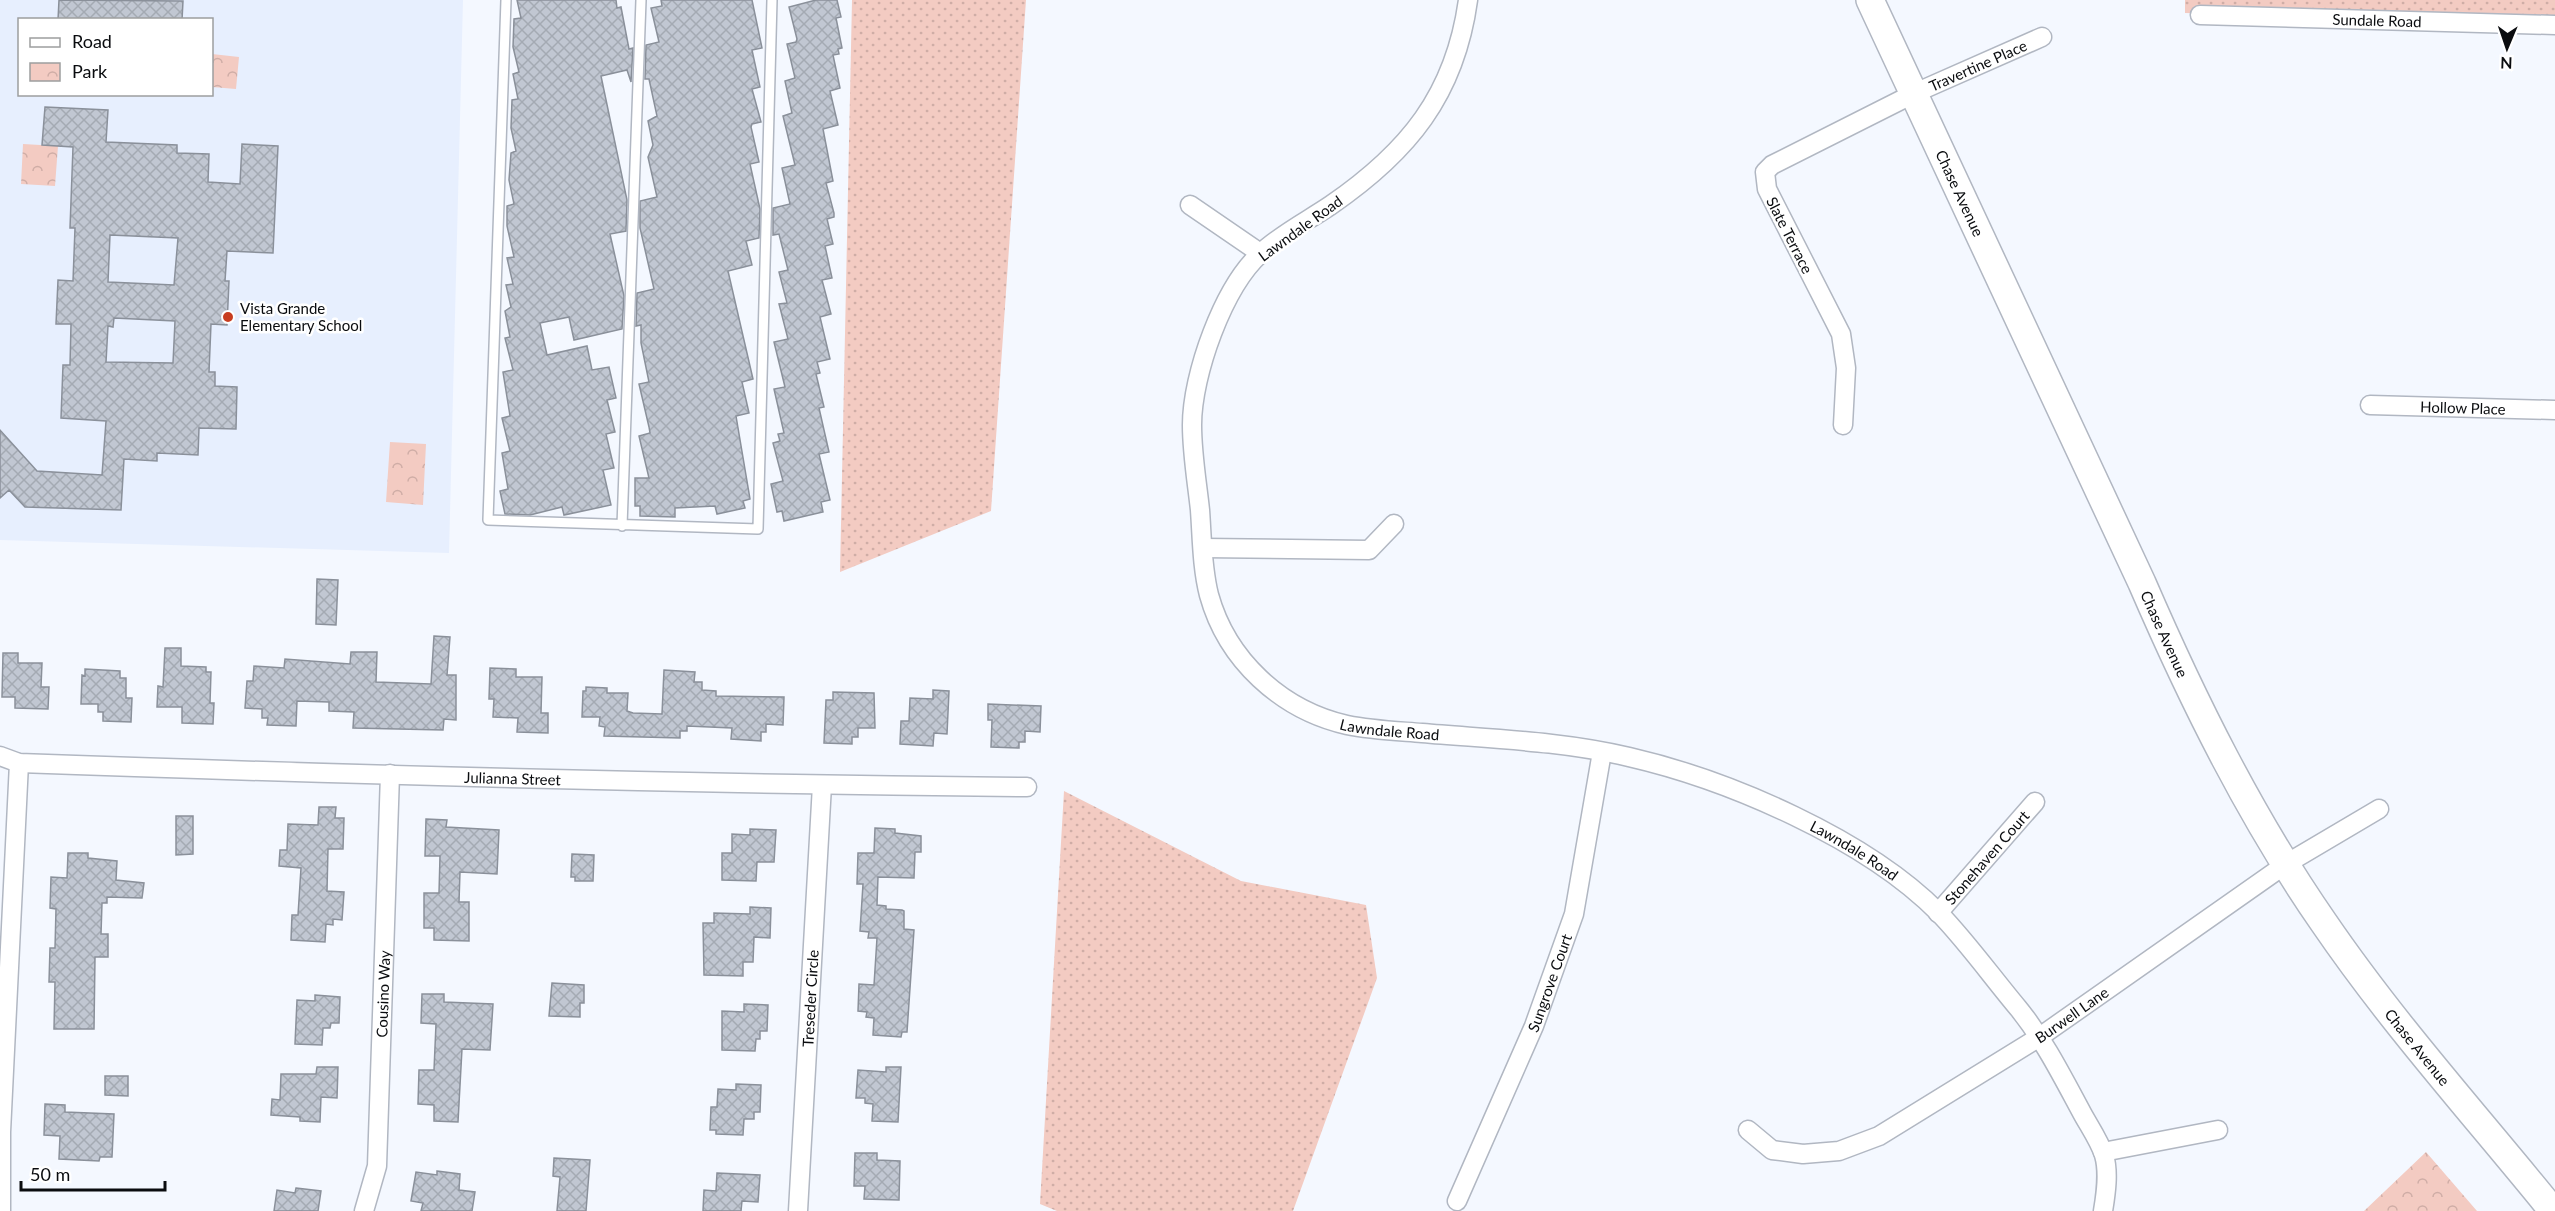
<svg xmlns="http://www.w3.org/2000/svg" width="2555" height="1211" font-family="Lato,sans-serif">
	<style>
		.built { fill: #e7effe; fill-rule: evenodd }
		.grass { fill: url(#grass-dots) }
		.park { fill: url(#park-crowns) }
		.building { fill: url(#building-cross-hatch); stroke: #8a909a; stroke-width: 1.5; fill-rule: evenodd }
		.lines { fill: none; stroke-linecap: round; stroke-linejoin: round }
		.service-casing { stroke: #b1b7c2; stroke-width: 12 }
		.minor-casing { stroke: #b1b7c2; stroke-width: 21 }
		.secondary-casing { stroke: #b1b7c2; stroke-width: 30 }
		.service { stroke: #fff; stroke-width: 9 }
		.minor { stroke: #fff; stroke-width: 18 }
		.secondary { stroke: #fff; stroke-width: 27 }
		.poi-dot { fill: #c83d20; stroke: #fff; stroke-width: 2 }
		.labels { text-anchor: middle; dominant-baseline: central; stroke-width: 5; stroke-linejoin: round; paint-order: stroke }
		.street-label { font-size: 15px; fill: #0a0c0f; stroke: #fff }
		.poi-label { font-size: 15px; fill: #0a0c0f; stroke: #fff; text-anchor: start }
	</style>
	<defs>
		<pattern id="grass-dots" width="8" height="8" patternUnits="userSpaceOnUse" patternTransform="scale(1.5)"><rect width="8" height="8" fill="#f3cbc2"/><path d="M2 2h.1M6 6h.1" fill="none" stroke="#cfada6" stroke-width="1.8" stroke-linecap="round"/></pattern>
		<pattern id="park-crowns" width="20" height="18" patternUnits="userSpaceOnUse" patternTransform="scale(1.5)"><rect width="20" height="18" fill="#f3cbc2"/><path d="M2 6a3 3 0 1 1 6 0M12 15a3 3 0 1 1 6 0" fill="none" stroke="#cfada6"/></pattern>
		<pattern id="building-cross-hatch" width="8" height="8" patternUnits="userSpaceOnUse" patternTransform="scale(1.5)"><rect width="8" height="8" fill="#c1c7d2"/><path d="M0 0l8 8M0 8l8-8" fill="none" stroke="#a4aab3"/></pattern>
	</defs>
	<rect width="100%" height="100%" fill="#f4f8ff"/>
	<path class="built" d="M0 0H463L449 553 0 540ZM20 20H212V94H20Z"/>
	<path class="grass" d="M852 0H1026L991 511 840 572Z
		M2185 0H2555V26L2185 13Z
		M1064 791 1241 881 1366 905 1377 978 1293 1211H1057L1040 1204Z"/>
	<path class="park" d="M212 54 239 57 236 89 212 87Z
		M23 144 58 146 55 186 21 184Z
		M390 442 426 444 423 505 386 502Z
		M2426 1152 2477 1211H2364Z"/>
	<path class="building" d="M59 0 183 1 182 20H58Z
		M517 0H616L617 8 621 7 629 49 633 48 631 82 627 70 601 76 627 200 626 231 610 234 624 296 622 329 574 340 569 317 540 323 547 355 587 346 592 370 609 367 616 398 607 400 615 432 606 434 614 468 603 470 611 505 564 515 562 507 530 515 505 514 500 491 508 489 502 453 510 451 502 418 510 416 503 372 513 370 505 338 510 337 505 311 511 307 506 285 513 284 507 258 514 257 507 226V206L514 204 509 180 511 153 516 151 511 128 512 100 518 99 513 74 519 72 513 47 514 19 521 18Z
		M661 0H752L762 48 752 50 760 87 752 89 761 122 752 124 751 127 759 162 750 164 760 209 759 238 746 241 752 265 728 271 753 379 742 382 749 413 736 416 750 499 743 501 745 508 717 514 715 506 675 508V517L640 516V506H635V478H649L639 436 650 433 649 427 639 384 649 382 641 343V325L636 326 637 293 654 289 640 228V201L657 197 648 157 653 145 648 121 657 116 649 79H645L646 45 659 42 651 8 662 6Z
		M816 0H837L841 17 836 18 842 48 838 49 839 54 833 55 840 88 830 91 838 125 823 129 833 181 826 183 834 213V217L827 219 833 244 825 246 832 278 822 280 831 314 820 317 830 359 817 362 820 373 816 374 824 407 819 408 829 452 819 454 830 500 821 502 823 512 784 521 782 511 777 512 771 484 783 481 773 443 780 441 778 434 784 433 774 389 785 387 774 342 788 339 779 304 787 303 779 272 788 270 779 234 773 235V208L790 204 782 168 795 165 783 116 792 113 785 81 795 78 787 44 796 42 797 39 789 7Z
		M45 107 108 110 106 142 177 145V153L209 154 208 182 240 184 242 144 278 146 273 253 227 251 225 281H229L227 325 211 324 209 372H215V386L237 387 236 429 199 428 198 455 157 453V461L124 459 121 510 25 507 9 490 0 498V430L37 471 102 475 106 421 61 418 63 365H70L71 324H56L58 280 73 281 75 228H70L73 147 42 145ZM110 235 178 238 174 285 108 282ZM114 318 175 321 173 363 106 362 108 326 113 327Z
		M317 579 338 580 336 625 316 624Z
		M434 636 450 637 447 675H456V720L444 719 443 730 353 728 354 712 329 711V702L297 701 296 726 267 725 268 718H262V709L245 708 247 681H253L254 666 284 668 285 659 350 664 351 652H377L376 682 431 684Z
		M165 648H181V666L206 667V672H211L210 703H214L213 724 182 723V707H157L158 686 163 687Z
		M3 653H18V663H42L41 687H49L48 709 15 708V697H2Z
		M490 668 516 669V677H542L541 713H548V733L517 732 518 718 493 717 494 699H489Z
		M85 669 120 671V678H126V698H132L131 722 103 721V712H98V704H81L82 675 85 676Z
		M664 670 695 672 694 682H702V690L716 691V696L784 697 783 725 766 724V732H761V741L731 739 732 728 687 726V731H680V738L604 736 605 727 599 726 600 717H582L583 691H586V687L607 688V693H628L627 711 633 713 662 714Z
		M933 690 949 691 947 734 934 733 933 746 900 744 901 721H909L910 698 933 699Z
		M833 692 874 693 875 728H858V737H852V744L824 743 826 700H833Z
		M988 704 1041 706 1040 732 1025 731V742H1019V748L991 747 992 720H988Z
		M319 807H336L335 818H344L343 849H328L327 891 344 892 342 920 333 919V925L326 924 325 942 291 940 292 915H298L301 868 279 866 280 850H287L288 824 318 825Z
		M176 816H193V854L176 855Z
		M426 819 447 820 446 827 499 830 497 874 460 872 459 902H469V941L434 940V928H424V893H439L440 856H425Z
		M875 828 895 829V833L921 836V852H915L914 878 878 877 877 905 886 906V909L902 910 904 911V929L914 930 907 1032H902L901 1037 873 1035 874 1018 866 1017 867 1012 858 1011 859 984 874 985 877 938H868L869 932 860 931 863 884H857L858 853H874Z
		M750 829 776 830 774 862H757L756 881 722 880V853H732V834L750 835Z
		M68 853H88V858L117 861 116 880 144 883 142 898 107 897V903H102L101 934H108V957H95L94 1029H54L55 982H49L50 948H55L56 909 50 908 51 877 67 878Z
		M572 854 594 855 593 881H575V877H571Z
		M750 907 771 908 770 938 754 937 753 962H743V976L704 975 703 923H714V913L750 914Z
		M552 983 584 985V1003H580V1017L549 1016Z
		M422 994H444V1002L493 1004 490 1050 462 1049 458 1122 434 1121V1105L418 1104 419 1070H434L436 1024 421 1023Z
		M315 995 340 997 339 1023H331L330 1028H323L322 1045 295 1044 297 1000 315 1001Z
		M744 1004 768 1005 767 1031H760V1039H756L755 1051 722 1050V1011L744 1012Z
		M317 1067H338L337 1098 321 1097 320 1122 300 1121V1117L271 1115 272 1099 280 1100 281 1074H316Z
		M886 1067H901L898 1122 872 1121 873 1104 865 1103V1098H856L858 1070 886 1072Z
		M105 1076H128V1096L105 1095Z
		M736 1084 761 1085 760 1112H754V1119H744L743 1135 716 1134V1130H710L711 1107H717L718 1089 736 1090Z
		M45 1104 65 1105V1112L114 1114 112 1157H100L99 1161 59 1159 60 1136 44 1135Z
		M855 1153H877V1160L900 1161 899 1200 864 1199 865 1186H854Z
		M554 1158 590 1160 586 1211H557L560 1177 553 1176Z
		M437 1171 460 1174 459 1190 475 1192 472 1211H421L423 1203 411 1201 416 1172 437 1175Z
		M717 1173 760 1175 758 1202 742 1201 741 1211H703L704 1190 716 1191Z
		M296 1188 321 1191 318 1211H274L277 1190 295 1193Z"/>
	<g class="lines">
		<defs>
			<path id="service" d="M506 0 488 520 758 529 772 0
				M622 526 641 0"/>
			<g id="minor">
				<path id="s1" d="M1468 0C1455 95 1408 152 1331 205 1309 220 1281 234 1261 253 1223 287 1192 375 1192 425 1192 454 1197 482 1200 510 1202 538 1202 568 1209 595 1227 660 1281 710 1347 725 1371 730 1397 731 1422 733 1491 739 1562 741 1629 757 1729 780 1866 839 1939 913 1967 942 1992 977 2018 1008 2044 1040 2062 1076 2082 1113 2089 1126 2099 1140 2104 1155 2109 1172 2106 1193 2103 1211"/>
				<path id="s2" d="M2200 15 2555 25"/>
				<path d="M1190 205 1260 253"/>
				<path id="s3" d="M2370 405 2555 410"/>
				<path id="s4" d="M1843 425 1846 368 1841 334 1767 189 1765 172 1772 165 1915 93 2042 37"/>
				<path d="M1203 548 1369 550 1394 524"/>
				<path id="s5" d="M0 756 19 763C355 775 691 784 1027 787"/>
				<path id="s6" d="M1938 913 2035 802"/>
				<path id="s7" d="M1748 1130 1772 1150 1803 1154 1839 1151 1879 1136 2041 1036 2286 864 2379 809"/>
				<path d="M2103 1152 2218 1130"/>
				<path id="s8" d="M1457 1201 1534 1026 1574 914 1602 752"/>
				<path d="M1 1211V1132L19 763"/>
				<path id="s9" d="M364 1211 377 1166 390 774"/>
				<path id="s10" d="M798 1211 822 785"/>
			</g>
			<g id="secondary">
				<path id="s11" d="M1870 0 2142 583C2193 701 2251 818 2324 923 2393 1024 2476 1116 2553 1211"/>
			</g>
		</defs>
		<use href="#service" class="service-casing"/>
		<use href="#minor" class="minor-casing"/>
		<use href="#secondary" class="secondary-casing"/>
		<use href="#service" class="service"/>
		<use href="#minor" class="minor"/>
		<use href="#secondary" class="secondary"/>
	</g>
	<circle class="poi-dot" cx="228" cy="317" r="6"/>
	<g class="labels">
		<g class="street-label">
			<text stroke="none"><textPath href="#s2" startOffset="177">Sundale Road</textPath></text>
			<text stroke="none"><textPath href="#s4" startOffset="510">Travertine Place</textPath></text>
			<text stroke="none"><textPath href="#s11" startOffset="213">Chase Avenue</textPath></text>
			<text transform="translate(1300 228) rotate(-36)">Lawndale Road</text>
			<text transform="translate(1790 235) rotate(63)">Slate Terrace</text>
			<text stroke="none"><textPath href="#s3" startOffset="93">Hollow Place</textPath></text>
			<text stroke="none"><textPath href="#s11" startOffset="699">Chase Avenue</textPath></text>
			<text stroke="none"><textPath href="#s1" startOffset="942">Lawndale Road</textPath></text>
			<text stroke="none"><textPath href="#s5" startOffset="514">Julianna Street</textPath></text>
			<text stroke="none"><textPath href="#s1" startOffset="1428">Lawndale Road</textPath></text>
			<text stroke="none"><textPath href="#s6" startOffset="74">Stonehaven Court</textPath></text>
			<text stroke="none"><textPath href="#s8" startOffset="237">Sungrove Court</textPath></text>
			<text stroke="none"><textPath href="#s9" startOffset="219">Cousino Way</textPath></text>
			<text stroke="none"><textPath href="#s10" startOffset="213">Treseder Circle</textPath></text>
			<text stroke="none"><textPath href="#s7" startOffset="369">Burwell Lane</textPath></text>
			<text stroke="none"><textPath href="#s11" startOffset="1185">Chase Avenue</textPath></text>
		</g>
		<g class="poi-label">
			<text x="240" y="308">Vista Grande<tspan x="240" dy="17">Elementary School</tspan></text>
		</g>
	</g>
	<rect x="18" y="18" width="195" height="78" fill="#ffffff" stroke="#9d9e9f" stroke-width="1.5"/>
	<rect x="30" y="38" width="30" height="9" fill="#ffffff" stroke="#9d9e9f" stroke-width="1.5"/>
	<text x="72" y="48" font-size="18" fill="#0a0c0f">Road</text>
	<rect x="30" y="63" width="30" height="18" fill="url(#park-crowns)" stroke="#9d9e9f" stroke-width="1.5"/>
	<text x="72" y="78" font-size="18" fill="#0a0c0f">Park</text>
	<g transform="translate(2507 48) rotate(182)" stroke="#ffffff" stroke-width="4.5" paint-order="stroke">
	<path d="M0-4.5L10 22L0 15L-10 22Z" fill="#0a0c0f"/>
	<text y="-9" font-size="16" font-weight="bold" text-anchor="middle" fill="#0a0c0f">N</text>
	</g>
	<path d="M21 1181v9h144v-9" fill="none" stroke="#0a0c0f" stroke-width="3"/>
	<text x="30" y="1181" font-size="18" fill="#0a0c0f" stroke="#ffffff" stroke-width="4.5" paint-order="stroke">50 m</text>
</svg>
